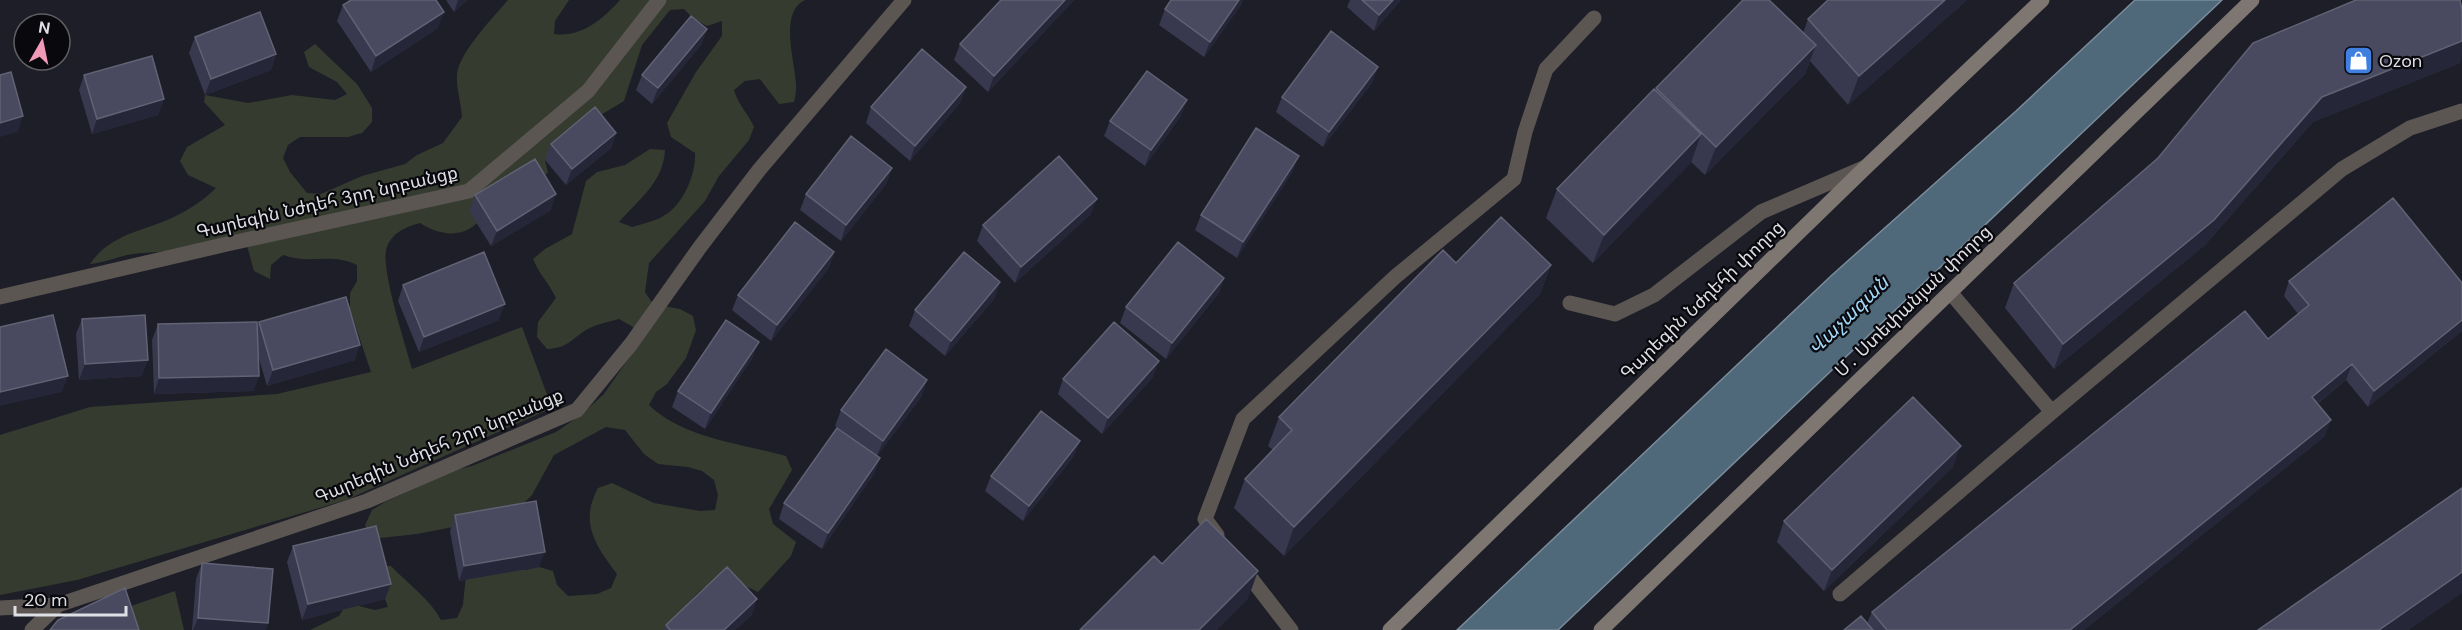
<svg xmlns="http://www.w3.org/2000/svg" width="2462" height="630" font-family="'DM Sans','Noto Sans Armenian',sans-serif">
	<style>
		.green { fill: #353c2f }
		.water { fill: #4f697a; stroke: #7a8c9a; stroke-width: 1.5 }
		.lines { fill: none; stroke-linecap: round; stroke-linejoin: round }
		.lane { stroke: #5c5653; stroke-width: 15 }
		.street { stroke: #5c5653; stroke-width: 15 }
		.secondary { stroke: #7e7671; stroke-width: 15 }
		.wall { fill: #38394e }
		.shaded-wall { fill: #252638 }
		.building { fill: #494a5f; stroke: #616274; stroke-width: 1.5 }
		.labels { text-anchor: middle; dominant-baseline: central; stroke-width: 4.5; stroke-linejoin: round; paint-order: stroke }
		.poi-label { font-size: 18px; fill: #dedfe5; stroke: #08080d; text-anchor: start }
		.street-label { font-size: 18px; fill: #dedfe5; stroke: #08080d }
		.water-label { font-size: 20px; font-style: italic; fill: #a2d7f7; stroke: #08080d }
	</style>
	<rect width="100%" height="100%" fill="#1d1e28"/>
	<path class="green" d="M508 0H569L555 21 554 34C581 38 603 19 620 0H805C777 13 797 66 796 88 796 93 795 98 794 102L779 104 760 79 745 81 734 90C738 105 748 113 754 127L749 140 719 176 705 201 649 263 645 292 653 304 680 309 693 316 696 330 686 358 667 384 656 392 649 405C684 439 741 443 786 456L792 470 769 509 773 524 796 542 791 556 758 592C705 566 698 594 668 630H310L339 616 347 603 375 610 388 607 378 580 375 566H391C408 584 430 599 441 620L457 618 463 605 466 574 495 568 526 570 539 567 553 571 557 585 568 596 597 594 611 588 617 574C596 546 579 523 598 488L612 483 654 503 700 511 715 510 718 495 714 480 702 471 688 467 658 464 644 454 625 430 606 427 554 455 532 495 520 507 463 525 417 534 371 539 365 525 372 510 385 502 455 470 472 466 556 432 581 415 604 394 631 355 635 341 633 327 619 319C608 322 596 324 586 330 570 340 568 348 547 349L537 337 538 322 556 298C549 283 539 274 533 259L545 249 572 234 586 181 597 172 625 165 650 149 665 150C663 183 639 199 619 222L632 227C641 224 651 222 660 218 682 208 696 176 695 153L671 137 667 123 696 72 722 36V21L707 26 694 19 684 9 670 10 642 45 624 101 599 116 545 160 548 173C532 183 514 189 497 199 488 204 484 217 476 224 459 239 437 234 420 223 406 227 393 232 387 247 379 265 406 346 412 369L522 327 552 408 346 500 77 580 0 595V435L90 407 277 394 371 372 350 309V293L357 281V265C331 252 309 265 283 255L271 265 270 279 254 271 246 242C221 232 212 243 188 249 168 253 147 251 127 255 114 258 103 263 90 264 108 237 137 232 165 221 184 213 202 202 216 188L188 175 180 161 187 147 225 125 204 102 205 95 248 103 292 95 335 100 347 94 337 82 309 67 304 52 315 44 357 84 372 108V122L362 133 348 137H300L288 145 283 158 290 172 307 193 321 194 362 176 405 164 417 155 443 143 462 117C461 102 456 88 457 74 460 51 493 18 508 0Z
		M175 591 184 630H136L131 606Z"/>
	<path class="water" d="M2135 0H2222L1558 630H1457L1832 275 2016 111Z"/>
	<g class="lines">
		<path class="lane" d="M1950 292 2052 412 2342 169 2410 128 2462 111
			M1570 303 1615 314 1654 295 1761 212 1866 167
			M1217 535 1205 519 1243 419 1395 277 1514 179 1525 132 1546 69 1594 18
			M1243 568 1291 630
			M1840 594 2052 412"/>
		<path class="street" d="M0 297 227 244 469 191 588 91 659 0
			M0 608 58 605
			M32 630 58 605 367 501 577 410 631 344 700 247 759 170 904 0"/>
		<path class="secondary" d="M1390 630 1866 167 2042 0
			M1601 630 2252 0"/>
	</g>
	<path class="wall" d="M446 0H467L454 12Z
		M1001 0H1074L988 92 954 60 960 44Z
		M1171 0H1243L1241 5 1204 57 1159 25 1165 9Z
		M1350 0H1401L1374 31 1347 7Z
		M1828 0H1967L1848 105 1810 61 1805 74 1705 175 1691 162 1593 263 1546 218 1557 189 1655 90 1656 88 1803 33 1808 19Z
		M2356 0 2460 63 2313 122 2205 245 2054 369 2005 308 2014 283Z
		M343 5 438 28 371 72 337 21Z
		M707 29 701 45 652 104 636 90 642 75Z
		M195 37 276 54 271 70 205 95 189 53Z
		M1378 67 1372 83 1323 147 1276 112 1282 97Z
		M84 75 164 99 158 115 92 134 79 90Z
		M966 87 960 103 910 161 866 123 871 107Z
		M1181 116 1145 166 1104 136 1110 121Z
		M616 133 611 148 566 185 545 160 551 144Z
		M892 168 886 184 841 241 800 210 806 194Z
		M1293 171 1237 258 1195 230 1201 215Z
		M475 195 551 210 491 246 469 211Z
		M1091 214 1015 283 977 241 983 225Z
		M834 252 829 268 771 341 732 310 738 295Z
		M1456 263 1551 265 1540 294 1284 556 1234 508 1245 479 1273 450 1268 446 1279 417Z
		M1224 278 1219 293 1166 359 1120 323 1126 307Z
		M2289 281 2462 283V331L2368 407 2346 380 2317 404 2325 436 2084 630H1844L1867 623 1872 612 2268 339 2298 314 2284 296Z
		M403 285 499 320 419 352 398 301Z
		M995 298 945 356 909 326 915 310Z
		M82 319 142 376 79 380 76 334Z
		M259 322 355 360 267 386 258 355 259 376 253 391 154 394 152 340 158 324 257 325Z
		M753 357 705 429 672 407 678 391Z
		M1153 377 1102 434 1058 394 1063 379Z
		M922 396 877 456 835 426 841 410Z
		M1074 456 1023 521 985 491 991 476Z
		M880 458 874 474 822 549 779 519 784 503Z
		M1953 467 1824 591 1777 542 1784 521Z
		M455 515 539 567 459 581 450 531Z
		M293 546 391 584 385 599 302 620 287 562Z
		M202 563 266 630H192L196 579Z
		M752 615 735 630H664L666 625Z"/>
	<path class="shaded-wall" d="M458 0H467L454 12Z
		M1065 0H1074L988 92 994 76Z
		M1239 0H1243L1241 5 1204 57 1210 42Z
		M1393 0H1401L1374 31 1379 15Z
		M1945 0H1967L1848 105 1859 76Z
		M444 12 438 28 371 72 376 56Z
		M707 29 701 45 652 104 658 88Z
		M2462 41V57L2460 63 2313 122 2205 245 2054 369 2063 344 2322 97Z
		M1816 45 1805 74 1705 175 1716 147Z
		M276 54 271 70 205 95 211 79Z
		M1378 67 1372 83 1323 147 1329 132Z
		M966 87 960 103 910 161 915 146Z
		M164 99 158 115 92 134 97 119Z
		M1187 100 1181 116 1145 166 1151 150Z
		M23 116 18 132 0 137V123Z
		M616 133 611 148 566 185 572 169Z
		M1701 134 1691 163 1593 263 1604 235Z
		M1299 156 1293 171 1237 258 1243 242Z
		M892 168 886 184 841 241 846 225Z
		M556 194 551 210 491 246 497 231Z
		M1097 199 1091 214 1015 283 1021 267Z
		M834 252 829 268 771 341 777 325Z
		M1551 265 1540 294 1284 556 1294 527Z
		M1224 278 1219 293 1166 359 1172 343Z
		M1000 282 995 298 945 356 951 341Z
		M505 304 499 320 419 352 424 337Z
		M2462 320V331L2368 407 2374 391Z
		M759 342 753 357 705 429 711 413Z
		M360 345 355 360 267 386 273 370Z
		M148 360 142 376 79 380 85 364Z
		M1159 361 1153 377 1102 434 1108 418Z
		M2352 364 2346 380 2306 412 2312 397Z
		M68 376 62 392 0 406V392Z
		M259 376 253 391 154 394 159 378Z
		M927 380 922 396 877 456 883 441Z
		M2331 420 2325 436 2084 630H2070Z
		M1080 441 1074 456 1023 521 1029 506Z
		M1961 446 1953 467 1824 591 1832 570Z
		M880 458 874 474 822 549 828 533Z
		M545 552 539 567 459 581 464 566Z
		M1258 571 1248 599 1217 630H1199Z
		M2462 572V593L2409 630H2379Z
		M391 584 385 599 302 620 308 604Z
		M757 599 752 615 735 630H724Z
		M198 618 268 623 266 630H193Z"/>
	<path class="building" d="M351 0H436L444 12 376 56 343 5Z
		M1001 0H1065L994 76 960 44Z
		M1171 0H1239L1210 42 1165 9Z
		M1362 0H1393L1379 15Z
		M1743 0H1769L1816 45 1716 147 1656 88Z
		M1828 0H1945L1859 76 1808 19Z
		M2356 0H2460L2462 10V41L2322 97 2214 220 2063 344 2014 283 2158 158 2253 43Z
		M260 12 276 54 211 79 195 37Z
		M691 16 707 29 658 88 642 75Z
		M1331 31 1378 67 1329 132 1282 97Z
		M922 49 966 87 915 146 871 107Z
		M152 56 164 99 97 119 84 75Z
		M1147 71 1187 100 1151 150 1110 121Z
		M11 72 23 116 0 123V75Z
		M1654 89 1701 134 1604 235 1557 189Z
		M595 107 616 133 572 169 551 144Z
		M1256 128 1299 156 1243 242 1201 215Z
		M851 136 892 168 846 225 806 194Z
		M1059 156 1097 199 1021 267 983 225Z
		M535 159 556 194 497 231 475 195Z
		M2393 198 2462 283V320L2374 391 2352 364 2312 397 2331 420 2070 630H1887L1872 612 2245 311 2268 339 2309 305 2289 281Z
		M1501 217 1551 265 1294 527 1245 479 1292 430 1279 417 1443 250 1456 263Z
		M795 222 834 252 777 325 738 295Z
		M1178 242 1224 278 1172 343 1126 307Z
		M484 252 505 304 424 337 403 285Z
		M964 252 1000 282 951 341 915 310Z
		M346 297 360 345 273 370 259 322Z
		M53 315 68 376 0 392V327Z
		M145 315 148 360 85 364 82 319Z
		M726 320 759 342 711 413 678 391Z
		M257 322 259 376 159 378 158 324Z
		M1114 322 1159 361 1108 418 1063 379Z
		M886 349 927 380 883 441 841 410Z
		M1913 397 1961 446 1832 570 1784 521Z
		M1041 411 1080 441 1029 506 991 476Z
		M837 428 880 458 828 533 784 503Z
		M2462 488V572L2379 630H2258Z
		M536 501 545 552 464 566 455 515Z
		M1206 519 1258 571 1199 630H1080L1154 556 1162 564Z
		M376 526 391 584 308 604 293 546Z
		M202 563 273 569 268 623 198 618Z
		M727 567 757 599 724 630H670L666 625Z
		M125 588 139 630H50L58 620Z
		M1861 616 1873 630H1844Z"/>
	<defs>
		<symbol id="shop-square" viewBox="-11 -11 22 22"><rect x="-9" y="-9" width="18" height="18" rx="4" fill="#3f7fe0" stroke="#08080d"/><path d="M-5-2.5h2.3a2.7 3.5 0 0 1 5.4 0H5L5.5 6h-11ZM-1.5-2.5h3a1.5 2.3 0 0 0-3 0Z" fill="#fff"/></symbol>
	</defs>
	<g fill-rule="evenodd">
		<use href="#shop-square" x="2342" y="44" width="33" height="33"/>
	</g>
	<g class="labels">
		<g class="poi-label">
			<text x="2379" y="61">Ozon</text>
		</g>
		<g class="street-label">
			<text transform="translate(327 202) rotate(-13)">Գարեգին Նժդեհ 3րդ նրբանցք</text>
			<text transform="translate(1702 300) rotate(-44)">Գարեգին Նժդեհի փողոց</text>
			<text transform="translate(1913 301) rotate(-44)">Մ․ Ստեփանյան փողոց</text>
			<text transform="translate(439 446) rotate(-23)">Գարեգին Նժդեհ 2րդ նրբանցք</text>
		</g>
		<g class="water-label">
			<text transform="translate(1848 315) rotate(-44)">Վաչագան</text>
		</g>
	</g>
	<g transform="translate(42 42) rotate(9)"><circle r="28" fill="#08080d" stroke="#5e5e63" stroke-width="1.5"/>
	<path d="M0-4.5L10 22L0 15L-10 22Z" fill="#f09ab7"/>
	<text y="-9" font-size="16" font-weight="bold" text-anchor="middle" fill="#dedfe5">N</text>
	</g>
	<path d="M15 606v9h111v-9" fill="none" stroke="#dedfe5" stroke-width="3"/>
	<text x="24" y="606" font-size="18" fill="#dedfe5" stroke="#08080d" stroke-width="4.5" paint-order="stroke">20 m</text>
</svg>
